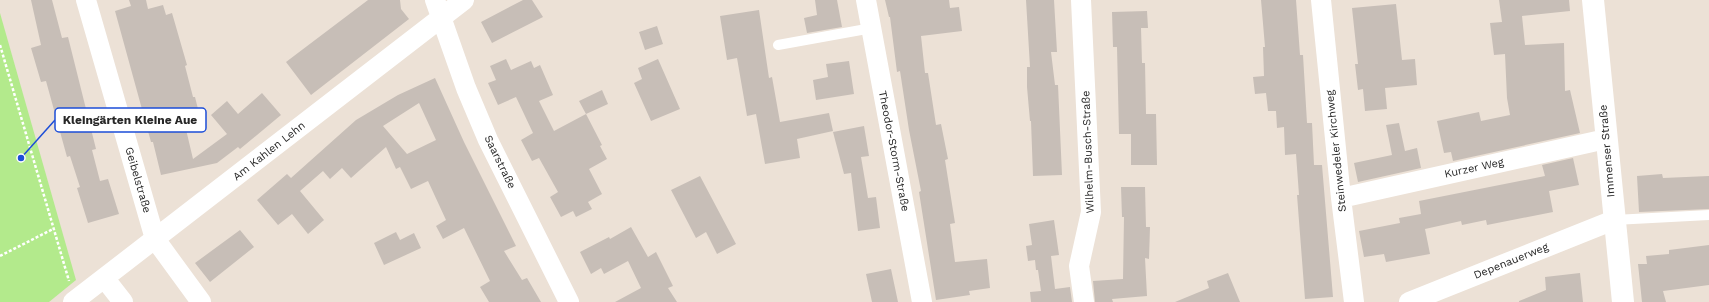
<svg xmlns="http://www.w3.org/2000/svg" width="1709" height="302" font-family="'Work Sans',sans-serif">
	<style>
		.green { fill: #b3ea8c }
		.building { fill: #c7beb7; fill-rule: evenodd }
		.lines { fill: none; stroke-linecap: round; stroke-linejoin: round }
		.path { stroke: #fff; stroke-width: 2.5; stroke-dasharray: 3 2; stroke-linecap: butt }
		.lane { stroke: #fff; stroke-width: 10 }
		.street { stroke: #fff; stroke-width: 20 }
		.secondary { stroke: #fff; stroke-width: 22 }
		.labels { text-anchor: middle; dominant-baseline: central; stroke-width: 3; stroke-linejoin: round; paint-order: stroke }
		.street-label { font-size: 11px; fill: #272727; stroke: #fff }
		.leader { fill: none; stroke: #1d4ed8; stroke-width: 1.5 }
		.callout-dot { fill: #1d4ed8; stroke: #fff; stroke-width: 1.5 }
		.callout { fill: #fff; stroke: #1d4ed8; stroke-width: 1.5 }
		.callout-label { font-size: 12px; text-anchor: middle; font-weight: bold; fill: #272727 }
	</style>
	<rect width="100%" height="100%" fill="#ece1d6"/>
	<path class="green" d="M0 13 76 280 49 302H0Z"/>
	<path class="building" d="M31 0H52L62 38 68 37 96 149 92 150 100 181 108 179 119 214 88 223 77 188 80 187 70 156 67 157 46 81 41 82 31 48 41 45Z
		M129 0H146L148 9 163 5 166 15 172 13 187 65 185 66 193 97H195L200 117 184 121 193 159 227 134 211 115 227 101 238 114 262 93 281 115 240 149 238 147 217 163 161 175 153 142H151L115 11 131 6Z
		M368 0H400L401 9 409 19 311 95 286 62Z
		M523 0H532L543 17 492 43 481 22Z
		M815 0H837L842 27 807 33 804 18 817 15Z
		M885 0H949L950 8 959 7 962 31 921 36 925 73H928L936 125 941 124 948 159 945 160 955 223 950 224 955 262 987 259 990 288 969 291 970 295 936 300 919 192 921 191 909 130 900 71 897 72 890 17H889Z
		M1026 0H1054L1057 52H1051L1055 85H1058L1062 175 1033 176 1031 121H1030L1027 87V67H1030Z
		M1261 0H1296L1300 55H1303L1307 123H1312L1314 165H1322L1333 297 1305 299 1297 195H1299L1296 154 1285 155 1284 127 1277 128 1276 111H1268L1266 93 1255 94 1253 77 1264 76 1263 47H1265Z
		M1499 0H1569L1570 11 1522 16 1525 45 1564 43 1565 91 1570 90 1580 133 1453 161 1451 152 1444 153 1437 121 1479 112 1481 121 1510 115 1507 98 1505 54 1494 55 1490 23 1502 22Z
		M1396 4 1402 60 1415 59 1417 85 1385 88 1387 109 1365 111 1363 89 1358 90 1355 64H1358L1352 8Z
		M759 10 769 78 772 77 780 122 829 113 833 131 797 139 800 158 765 164 756 114 747 116 737 58 727 60 720 16Z
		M1147 11 1148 28H1141L1142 63H1145L1146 114H1156L1157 165H1131V134H1119L1117 47H1113L1112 12Z
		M657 26 663 44 645 50 639 32Z
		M506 59 511 70 531 61 534 68 540 65 553 95 539 101 554 131 586 114 579 101 602 90 608 104 586 114 602 145 600 146 607 159 589 169 602 194 588 202 592 209 576 217 573 211 561 217 550 197 558 192 539 158 532 161 521 140 533 133 516 97 498 105 488 83 496 80 490 66Z
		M658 59 680 109 651 121 634 83 642 79 638 68Z
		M849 61 854 94 816 100 813 80 828 77 826 64Z
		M435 78 464 142 516 246 504 251 522 280 527 278 541 302H489L480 287 490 281 464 228 443 239 436 226 446 220 428 181 411 189 400 167 396 169 386 147 351 178 342 168 330 179 323 171 300 191 324 220 308 234 292 214 278 225 257 200 287 174 291 178 356 120 398 95ZM419 103 436 140 407 154 383 126Z
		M1399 123 1405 151 1417 148 1421 168 1358 182 1354 163 1392 155 1386 125Z
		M864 126 869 156 861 157 868 198 876 197 880 228 858 231 851 173 844 174 833 132Z
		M1573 158 1579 185 1549 191 1553 212 1487 225 1486 220 1462 225 1461 221 1425 229 1430 254 1386 262 1384 254 1364 257 1359 231 1400 223 1399 218 1421 214 1419 201 1545 176 1542 165Z
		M1662 174 1663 178 1709 176V209L1639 212 1637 176Z
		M700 176 736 244 717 254 706 232 696 238 671 190Z
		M1121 187H1145L1146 227H1150L1149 259 1145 258 1147 296 1112 299 1113 302H1095L1093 281 1123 279 1124 217H1122Z
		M1054 220 1059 255 1051 256 1055 289 1070 287 1072 302H1031L1030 292 1041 291 1038 270H1036L1035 260 1028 261 1026 246 1032 245 1029 224Z
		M631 227 648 257 656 252 673 286 668 288 677 302H615L641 288 628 261 604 274 601 268 591 274 580 252 609 237 610 239Z
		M240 230 254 247 210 282 195 263Z
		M396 232 400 240 414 233 421 248 384 265 374 243Z
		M1709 245V285L1663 291 1666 302H1642L1638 264H1647L1646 256 1669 254V250Z
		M891 269 898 302H872L866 274Z
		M1228 273 1240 302H1175L1209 288 1207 281Z
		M1580 273 1583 302H1519V301L1546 290 1545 277Z"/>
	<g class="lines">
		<path class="path" d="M0 45 69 281
			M0 256 53 229"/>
		<path class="lane" d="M778 45 872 28
			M1614 220 1709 215"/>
		<path class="street" d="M86 0 155 239 201 302
			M435 0 466 88 488 140 569 302
			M866 0 922 302
			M1081 0 1091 212 1079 266 1084 302
			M1321 0 1341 198 1354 302
			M1341 198 1606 139
			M105 279 123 302
			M73 302 464 0
			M1409 302 1614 220"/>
		<path class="secondary" d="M1593 0 1623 302"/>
	</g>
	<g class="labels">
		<g class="street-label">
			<text transform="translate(269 151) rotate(-38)">Am Kahlen Lehn</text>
			<text transform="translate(894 151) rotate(79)">Theodor-Storm-Straße</text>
			<text transform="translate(1336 151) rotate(-96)">Steinwedeler Kirchweg</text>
			<text transform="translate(1607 151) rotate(-95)">Immenser Straße</text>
			<text transform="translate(1088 152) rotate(-92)">Wilhelm-Busch-Straße</text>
			<text transform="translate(500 162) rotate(64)">Saarstraße</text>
			<text transform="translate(1474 168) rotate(-12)">Kurzer Weg</text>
			<text transform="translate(138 180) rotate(74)">Geibelstraße</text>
			<text transform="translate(1511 261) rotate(-22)">Depenauerweg</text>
		</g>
	</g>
	<path class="leader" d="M21 158L55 120"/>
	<circle class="callout-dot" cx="21" cy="158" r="4"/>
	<rect class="callout" x="55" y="108" width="151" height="24" rx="4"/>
	<g class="callout-label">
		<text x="130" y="124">Kleingärten Kleine Aue</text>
	</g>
</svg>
